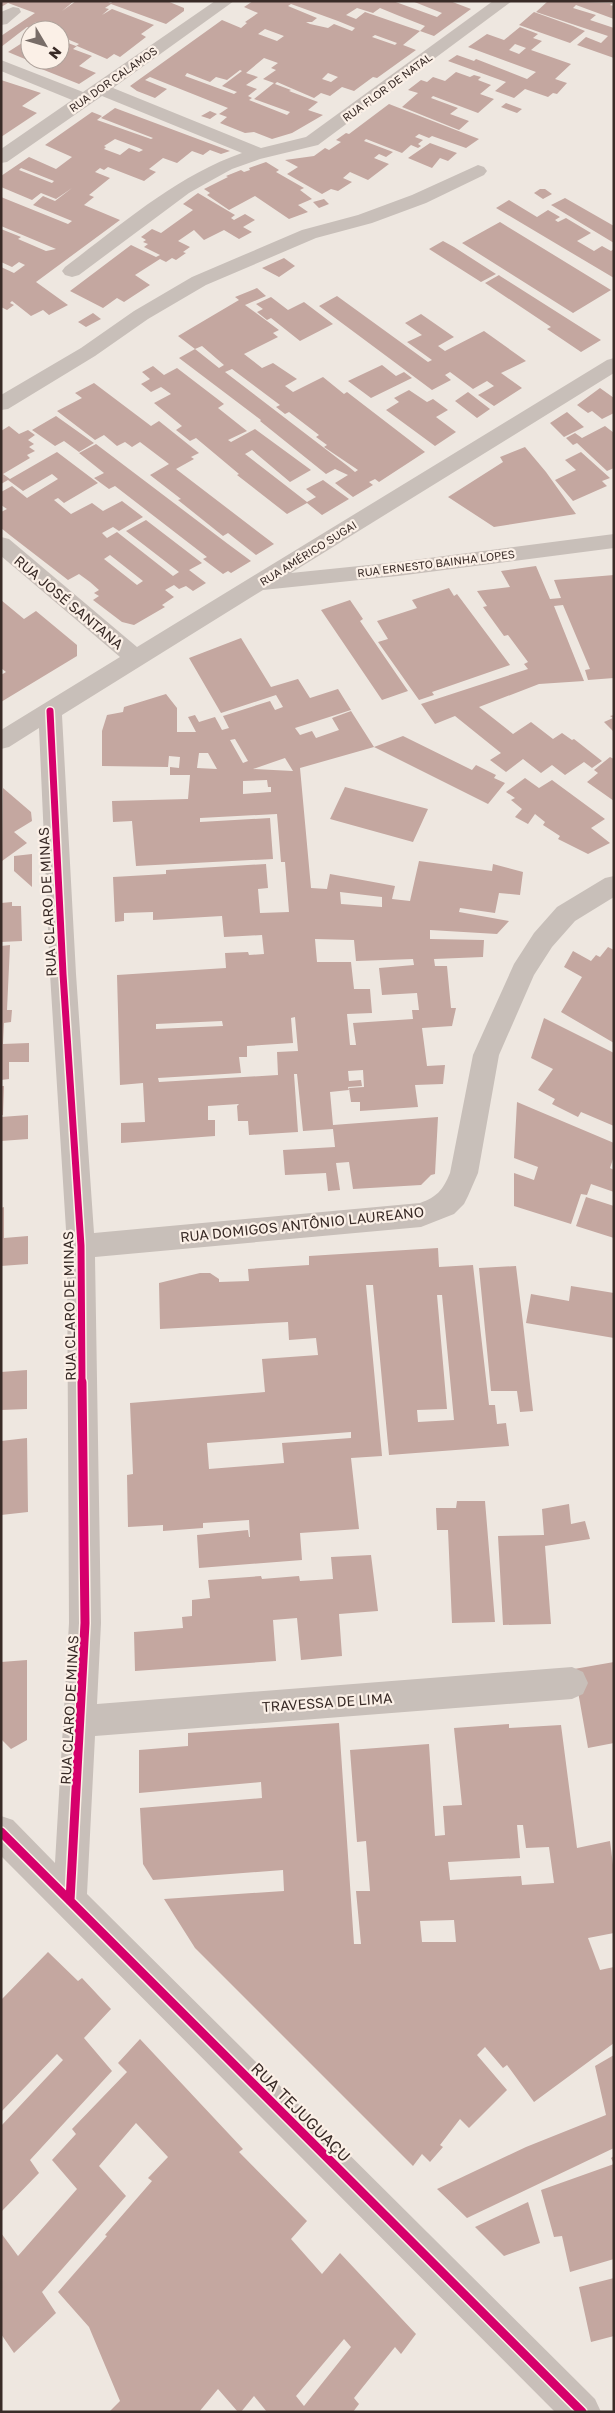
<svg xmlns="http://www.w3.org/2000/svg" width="615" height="2413" font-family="'Golos Text',sans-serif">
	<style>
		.building { fill: #c4a7a0; fill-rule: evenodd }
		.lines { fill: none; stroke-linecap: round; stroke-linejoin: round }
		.minor { fill: #c8bfb9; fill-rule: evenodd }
		.cycleway-far1-casing { stroke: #fbf0e7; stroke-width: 10 }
		.cycleway-casing { stroke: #fbf0e7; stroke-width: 12 }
		.cycleway-far1 { stroke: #d6006c; stroke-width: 7 }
		.cycleway { stroke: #d6006c; stroke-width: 9 }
		.labels { text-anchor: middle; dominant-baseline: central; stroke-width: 4.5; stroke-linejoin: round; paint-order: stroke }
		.far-street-label { font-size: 11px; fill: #392b27; stroke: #fbf0e7 }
		.street-label { font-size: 14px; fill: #392b27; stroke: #fbf0e7 }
		.near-street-label { font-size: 16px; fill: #392b27; stroke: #fbf0e7 }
	</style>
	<rect width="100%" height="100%" fill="#eee7e0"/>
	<path class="building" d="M1 1H74L62 11 76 1H105L111 3 113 1H167L184 8V11L166 24 111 4 105 8 109 9 102 15 112 9 154 25 141 34 146 37 120 57 114 54 107 59 77 46 73 49 92 56 79 66 96 73 79 84 34 66 37 64 8 52 22 43 26 45 30 42V60H60V40L76 46 79 44 60 36V30H35L27 27 1 47V36L35 13 8 3 1 7Z
		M253 1H393L437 17 442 13 412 1H450L471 9 434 36 420 31 425 26 397 15 380 8 373 13 357 8 346 15 356 19 365 12 420 31 403 45 416 50 377 78 373 77 354 91 342 87 330 96 321 93 314 98 277 82 275 84 291 90 289 91 318 102 308 110 323 115 292 133 272 139 254 132 245 133 220 123 227 117 219 114 228 108 150 77 145 80 167 89 155 98 137 91 130 86 222 20 241 28 247 23 245 22 258 13 244 7ZM291 4 338 21 355 28 352 31 334 24 328 28 310 24 306 22H312L317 18 288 6ZM265 29 284 36 277 41 258 34ZM375 35 397 43 395 45 372 37ZM264 58 278 63 271 68 276 70 263 79 274 83 254 99 290 112 287 115 249 100 252 98 248 96 257 89 246 85 258 77 246 73ZM240 70 242 71 222 86 237 92 234 94 185 76 187 73 210 82 216 77 227 80ZM328 73 338 77 331 82 322 79Z
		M548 1 613 3 610 5 614 6V19L576 5 573 8 596 15 590 20 614 28V58L577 45 586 37 601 43 608 36 536 12Z
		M534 12 573 26 585 31 570 43 519 25Z
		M520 27 538 34 533 38 542 41 531 50 571 64 555 79 567 83 557 94 553 93 548 97 525 89 514 98 495 91 506 82 448 61 457 55 474 61 476 59 527 79 536 72 468 47 487 34 504 40ZM515 44 526 48 519 54 509 50Z
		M456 72 470 77 474 75 481 77 478 80 491 85 480 94 494 99 478 113 433 96 431 98 458 108 450 114 469 121 459 130 402 107 418 93 408 90 421 80 427 82 433 77 445 81Z
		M1 80 41 93 22 106 37 113 1 137Z
		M506 103 522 109 517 113 501 107Z
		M389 104 479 139 466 148 432 136 429 138 419 134 415 137 423 140 418 144 421 146 418 148 411 145 402 153 366 139 364 141 393 152 386 157 379 154 374 158 389 164 368 180 350 172 343 178 352 182 338 191 331 189 322 194 287 174 298 167 285 160 314 156 325 148 329 150 341 142 336 140 346 133 349 134Z
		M115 108 230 151 221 154 210 150 203 155 192 151 177 163 163 158 149 169 156 172 144 181 108 167 104 170 100 168 95 172 110 178 89 195 94 197 84 205 120 220 36 282 68 305 49 315 43 310 31 316 12 301 10 303 14 305 7 310 1 307V267L14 273 25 265 19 262 12 267 1 262V229L21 237 18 239 46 251 56 249 1 226V197L68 224 72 221 33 205 43 196 55 201 72 188 56 199 41 193 32 200 1 187V176L29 157 56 169 72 157 45 145 92 112 102 116 97 120 151 139 153 138 101 118ZM115 139 139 148 143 150 139 152 129 148 120 155 104 149 106 147 104 146ZM21 168 54 181 52 183 19 170Z
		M210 111 217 114 210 119 201 116Z
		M430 143 457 153 448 161 440 158 432 168 408 158Z
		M266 162 279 170 276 172 304 188 300 190 312 199 298 205 308 212 289 219 255 196 229 210 207 195 210 193 204 189 228 177 226 176 241 170 244 172 250 170 249 168Z
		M540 189H545L552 194 543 199 534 193Z
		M198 193 235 215 231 218 234 220 245 214 255 220 243 227 252 232 239 239 224 230 204 240 194 230 178 241 190 247 183 252 186 253 176 260 172 258 166 262 160 259 135 275 150 285 124 302 117 298 103 308 70 291 131 245 156 257 160 255 144 247 148 244 143 242 146 240 141 237 152 229 161 233 193 210 183 204Z
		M565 198 614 226V243L551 205Z
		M324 199 329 204 319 208 313 202Z
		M509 200 537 217 548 210 560 217 555 220 558 222 566 218 591 233 577 241 594 251 602 246 611 251 614 249V278L496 208Z
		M500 222 611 290 573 313 462 243Z
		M443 241 454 247 496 274 481 282 429 249Z
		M284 258 295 266 279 277 262 268Z
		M499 275 500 276 601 340 581 352 547 329 551 327 485 283Z
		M257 288 266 296 245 305 279 330 273 333 278 337 244 354 262 368 273 363 297 379 285 386 293 392 323 377 344 394 347 392 425 452 379 482 375 479 369 482 373 485 353 497 335 483 348 475 335 469 326 474 260 421 261 420 179 358 195 349 219 368 224 365 202 346 195 349 178 336 239 300 235 297ZM232 369 280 405 276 407 285 414 289 412 319 435 316 437 327 445 324 447 358 470 355 472 349 467 225 372Z
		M337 296 428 362 432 360 407 342 422 335 405 323 421 314 454 337 438 346 445 351 484 331 526 361 501 373 522 388 494 406 478 395 494 386 487 381 473 389 450 372 445 375 451 380 432 390 319 306Z
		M271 297 288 310 304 302 333 324 300 341 271 318 267 320 257 312 263 309 256 304Z
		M93 313 101 319 86 327 78 322Z
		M382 365 396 376 404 372 412 378 371 398 348 381Z
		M153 366 164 375 177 368 224 404 218 408 247 431 228 440 231 442 255 429 311 470 290 482 252 450 245 454 307 502 316 497 306 489 323 480 349 499 322 515 307 503 287 514 237 475 239 474 196 438 190 441 176 430 182 426 154 403 171 394 161 387 151 392 141 384 150 379 142 372Z
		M94 383 151 426 159 421 199 453 191 457 194 459 176 469 274 544 256 555 228 533 223 536 178 500 181 499 150 475 169 464 140 442 132 447 125 442 117 446 104 435 95 440 57 411 82 398 75 393Z
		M600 388 614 398V413L602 419 592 411 588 413 577 405Z
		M409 390 427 402 433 399 448 410 436 417 456 432 435 446 386 410 399 402 394 398Z
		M468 392 490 409 477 418 455 401Z
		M567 412 584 427 564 437 550 423Z
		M56 416 94 443 79 452 64 441 55 446 32 430Z
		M9 426 19 434 28 430 35 435 28 440 34 444 29 447 35 451 27 455 30 458 3 474 10 479 57 452 98 483 64 503 58 498 54 500 71 514 92 503 103 511 122 501 143 517 119 531 113 527 102 533 107 538 117 532 173 576 179 572 126 531 146 520 202 563 189 570 206 583 193 591 186 586 179 589 174 585 165 590 174 597 162 605 165 607 134 625 122 622 93 600 99 596 94 593 99 590 90 582 79 574 68 580 11 536 1 528V512L7 509 1 505V492L12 486 27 498 58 479 52 474 23 491 8 480 1 484V431ZM110 555 143 581 137 585 104 559Z
		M605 426 614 433V468L607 471 577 443 573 445 566 438 575 433 582 438Z
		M96 444 228 544 251 561 231 573 228 571 223 574 203 559 207 557 115 486 109 489 94 478 104 473 79 453Z
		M525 447 546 472 576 514 494 527 448 497 503 462 500 457Z
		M581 452 610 478 602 481 607 486 573 501 555 480 576 470 565 460Z
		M536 566 550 599 561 598 554 580 614 575V678L588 680 585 670 590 669 563 605 554 606 584 681 539 684 479 707 513 734 531 722 553 739 562 733 572 740 574 739 602 761 592 768 584 762 565 775 552 765 541 773 523 759 506 772 490 760 501 753 455 716 435 724 421 704 528 669 524 664 528 662 508 635 504 636 483 607 487 606 477 591 510 587 501 571Z
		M449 588 454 596 457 594 510 665 432 692 434 695 419 700 378 642 388 639 377 621 417 608 412 600Z
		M1 600 24 619 36 611 77 645V656L1 702V675L6 672 1 668Z
		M350 600 363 619 360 621 408 691 382 700 321 610Z
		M241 638 271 687 298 679 310 698 338 689 351 710 295 728 300 735 312 731 316 738 339 730 332 718 351 711 374 747 403 736 472 770 476 765 496 775 494 778 505 783 488 804 374 747 300 768 311 888 327 889 330 874 395 886 392 899 410 901 419 861 492 871 493 864 523 872 520 895 499 893 495 913 460 908 459 912 509 921 497 934 430 930V939L484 940 483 957 434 959 435 966H447L451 1008H456L452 1026 422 1028 427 1066 445 1065 443 1084 415 1085 418 1107 360 1111V1102H351L349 1088 364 1087 363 1070 348 1071 349 1081 361 1080 362 1086 348 1087 349 1090 330 1092 333 1125 438 1117 435 1174 431 1175 421 1185 353 1189 349 1162 336 1163 340 1190 328 1191 326 1173 285 1175 283 1150 335 1147 333 1129 303 1131 297 1074H294L298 1132 249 1135 248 1121H238L237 1106 239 1104 208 1106V1120H215V1136L121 1143V1123L145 1122 143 1083 120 1085 117 975 226 968 225 953 248 952 249 955 264 954 262 935 224 937 222 916 153 920V912L124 913V921L115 922 113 877 166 874V870L266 864 268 888 258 889 260 913 289 912 285 862H281L277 814 200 818V822L270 818 273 859 136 866 132 821 113 822 112 801 188 799 190 775H170V767L179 768 180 757 169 756 168 767 102 766V731L107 715 123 712 124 707 166 694 177 708V732H196L188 717 195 715 199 722 215 717 222 730 229 728 223 716 270 701 275 710 283 707 276 695 221 713 189 658ZM235 739 248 761 243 763 230 740ZM199 753H208L217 769 197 768ZM285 758 293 771 253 769ZM267 780 268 787H271V792L243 794V781ZM340 892 382 897V907L341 904ZM315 939 354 940 356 961 413 959 414 965 379 968 382 995 417 993 419 1010H412L413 1019 353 1023 356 1045H350L347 1014 372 1013 370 989H354L351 962H317ZM295 1017 298 1051 277 1052 278 1075 159 1082 158 1078 241 1073 239 1057H247V1046L293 1043 291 1018ZM222 1021 223 1026 156 1029V1024Z
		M614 715V732L604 722 613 718 610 716Z
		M610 757 614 759V801L587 782 598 773 594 770Z
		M525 778 539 788 552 780 605 819 591 828 610 843 588 854 558 839 560 836 543 825 545 822 535 814 528 824 515 817 522 809 511 800 515 798 506 792Z
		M345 787 428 809 413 842 330 819Z
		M3 788 31 812 32 821 14 832 27 843 2 861Z
		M32 854V887L14 871V856Z
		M12 902V906H21L22 941 1 942V903Z
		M10 945 7 1010H12L11 1022 4 1023 3 1044 29 1043V1062H9V1079L1 1080V946Z
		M608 947 614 950V1043L561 1012 582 977 564 967 573 951 591 961 596 955 600 957Z
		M544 1018 614 1053V1126L581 1112 578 1117 552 1104 555 1099 538 1090 553 1069 531 1058Z
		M1 1086H4L3 1115H1Z
		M517 1102 614 1143V1156L610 1168 614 1170V1192L591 1184 587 1195 581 1194 571 1224 514 1206V1173L534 1180 538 1167 514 1158Z
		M28 1115V1139L1 1141V1117Z
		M586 1197 614 1206V1238L576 1226Z
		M4 1207V1238L28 1236V1264L1 1266V1208Z
		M438 1248 439 1267 473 1265 489 1405H495L497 1424 506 1423 509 1446 389 1455 373 1285H366L382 1456 351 1458 359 1529 300 1533 302 1560 199 1568 197 1535 248 1530 249 1537H250L249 1520 203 1523V1528L163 1531V1525L128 1527 127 1475 133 1474 130 1403 265 1392 262 1359 318 1355 316 1338 289 1340 288 1322 160 1329 159 1283 200 1273H210L219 1279V1282L249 1281 248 1269 309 1265V1256ZM437 1295H442L454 1420 418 1422 417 1410 447 1409ZM351 1432V1438L282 1443 284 1463 209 1469 207 1443Z
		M516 1266 523 1323 533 1411 520 1412 517 1391H491L479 1268Z
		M571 1286 614 1293V1338L526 1323 531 1294 569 1301Z
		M27 1370V1409L1 1410V1372Z
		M27 1438 28 1512 1 1515V1441Z
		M457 1501H485L495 1622 452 1623 448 1530H437L436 1508H456Z
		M569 1504 571 1524 585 1521 590 1539 545 1546 551 1624 503 1625 498 1536 544 1535 542 1509Z
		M371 1555 378 1611 339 1614 342 1656 301 1660 297 1618 273 1620 276 1661 135 1671 134 1632 183 1628 182 1617 192 1616V1600L210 1598 208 1580 261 1576 262 1579 299 1576 300 1581 333 1579 331 1557Z
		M27 1660V1740L11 1749 1 1739V1662Z
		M614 1662V1743L588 1748 574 1669Z
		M339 1723 354 1944H361L356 1891H370L366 1841 357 1842 350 1750 429 1744 435 1836 445 1835 443 1806 462 1805 454 1728 509 1724V1728L561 1725 577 1848 610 1841 614 1873V1933L588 1938 600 1970 614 1967V2043L534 2102 507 2065 503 2068 485 2047 477 2055 507 2090 469 2128 460 2119 440 2145 443 2147 430 2162 422 2154 413 2166 195 1948 164 1899 284 1891 283 1870 153 1880 143 1864 140 1808 262 1798 261 1782 139 1793V1750L188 1746V1733ZM517 1825H523L526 1848 549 1847 554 1883 522 1885 521 1876 450 1880 448 1862 520 1858ZM454 1920 456 1942H422L420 1921Z
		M48 1952 78 1981 82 1978 111 2009 84 2038 112 2071 30 2160 39 2173 1 2212V2126L63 2060 57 2054 1 2112V2000Z
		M140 2039 243 2149 239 2152 307 2221 291 2239 322 2274 340 2253 416 2334 401 2354 395 2347 354 2398 359 2404 353 2412H267L254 2396 241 2412H238L218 2389 199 2412H109L120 2401 89 2327 58 2292 107 2236 105 2235 152 2181 148 2178 168 2157 136 2123 99 2166 126 2196 42 2292 56 2313 14 2353 1 2334V2233L18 2256 77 2189 52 2160 76 2134 72 2129 127 2072 118 2063ZM344 2339 351 2347 304 2406 296 2396Z
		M614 2055V2148L467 2218 437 2189 526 2147 606 2115 595 2066Z
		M614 2156V2259L570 2272 562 2236 554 2237 541 2190 614 2164 611 2158Z
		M528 2202 540 2243 504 2256 475 2227Z
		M614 2278V2336L591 2342 579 2287Z"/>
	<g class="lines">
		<path class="minor" d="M215 1H234L113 88 261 148 306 137 493 1H512L318 145 260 159 232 169 212 180 189 193 79 275 72 277 65 275 62 271 65 267C121 225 176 176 242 153L102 96 7 162 1 163V149L72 100 1 71V60L83 92Z
			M13 7 19 8 21 12 7 24 1 25V12Z
			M478 165 484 167 487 171 484 175 426 203 372 223 316 238 206 285 148 319 95 356 8 409 1 410V395L81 348 134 311 192 277 302 230 358 215 412 195Z
			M614 358V373L291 573 398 562 614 534V548L398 576 263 590 62 715 76 974 94 1233 420 1203C437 1197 443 1190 450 1173L473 1055 514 964 534 933 557 907 605 878 614 876V897L575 921 552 947 534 975 499 1055 478 1173 468 1196 464 1204 454 1214 421 1227 95 1257 101 1623 97 1704 572 1667 583 1672 588 1683 583 1694 572 1699 95 1736 87 1894 595 2399 601 2412H555L1 1856V1816L13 1820 55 1863 69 1623 67 1246 50 974 39 728 9 747 1 749V730L120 657 1 556V537L9 539 137 647 607 360Z"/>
		<defs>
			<path id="cycleway-far1" d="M50 711 63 974 81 1246 82 1383"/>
			<path id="cycleway" d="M1 1832 582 2412
				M70 1901 85 1623 82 1382"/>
		</defs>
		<use href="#cycleway-far1" class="cycleway-far1-casing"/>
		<use href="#cycleway" class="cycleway-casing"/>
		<use href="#cycleway-far1" class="cycleway-far1"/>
		<use href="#cycleway" class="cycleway"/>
	</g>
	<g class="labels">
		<g class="far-street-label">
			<text transform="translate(113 79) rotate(-35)">RUA DOR CALAMOS</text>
			<text transform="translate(387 87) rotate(-36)">RUA FLOR DE NATAL</text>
			<text transform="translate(308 553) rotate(-32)">RUA AMÉRICO SUGAI</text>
			<text transform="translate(436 563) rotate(-7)">RUA ERNESTO BAINHA LOPES</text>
		</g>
		<g class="street-label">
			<text transform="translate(69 602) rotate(40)">RUA JOSÉ SANTANA</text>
			<text transform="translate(47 902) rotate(-93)">RUA CLARO DE MINAS</text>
			<text transform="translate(302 1224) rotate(-6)">RUA DOMIGOS ANTÔNIO LAUREANO</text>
			<text transform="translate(69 1306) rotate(-91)">RUA CLARO DE MINAS</text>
			<text transform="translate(327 1702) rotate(-4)">TRAVESSA DE LIMA</text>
			<text transform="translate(69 1710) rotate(-87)">RUA CLARO DE MINAS</text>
		</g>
		<g class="near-street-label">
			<text transform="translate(301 2112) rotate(45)">RUA TEJUGUAÇU</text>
		</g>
	</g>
	<rect width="615" height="2413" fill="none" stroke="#392b27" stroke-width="5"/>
	<g transform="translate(45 45) rotate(128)"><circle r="24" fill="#fbf0e7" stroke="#ada19a"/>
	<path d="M0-4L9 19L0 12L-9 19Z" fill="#786d68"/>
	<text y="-8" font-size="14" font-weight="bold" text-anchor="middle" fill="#392b27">N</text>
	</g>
</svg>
